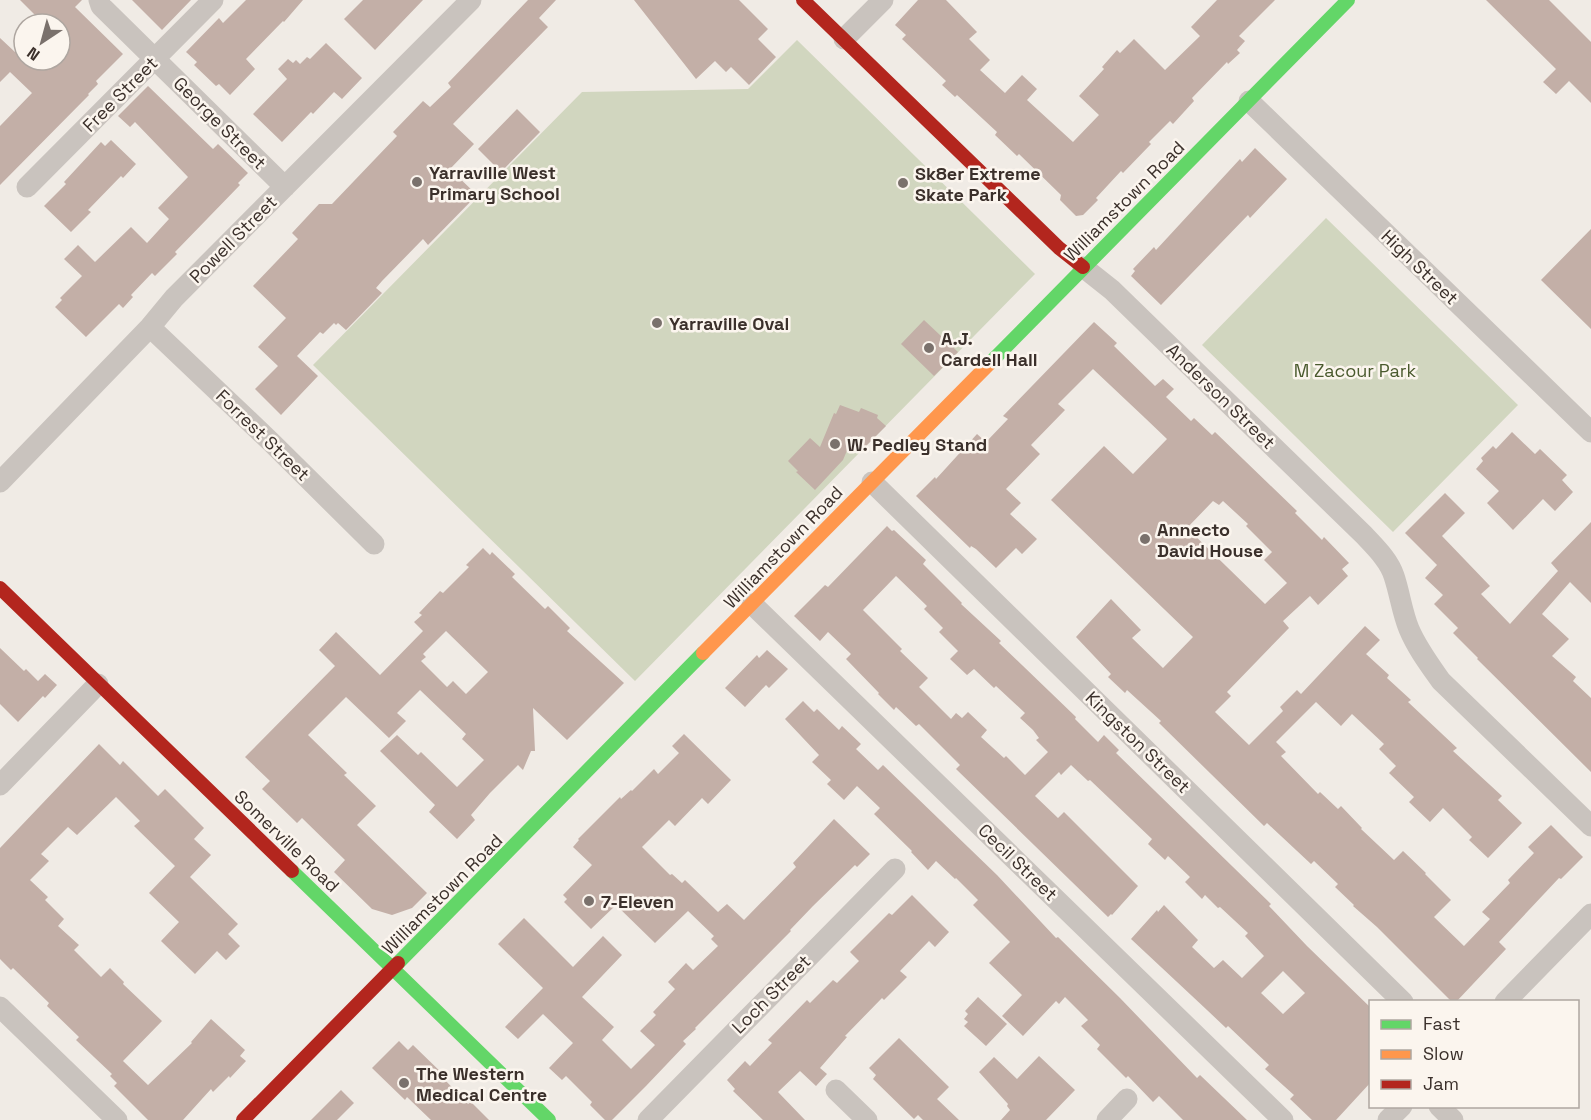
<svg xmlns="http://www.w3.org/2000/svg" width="1591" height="1120" font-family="'Space Grotesk',sans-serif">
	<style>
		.green { fill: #d1d6bf }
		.building { fill: #c3afa7; fill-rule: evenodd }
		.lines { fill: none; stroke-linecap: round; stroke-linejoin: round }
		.street { stroke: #c9c3be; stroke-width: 21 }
		.fast { stroke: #63d668; stroke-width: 14 }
		.slow { stroke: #ff974d; stroke-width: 14 }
		.jam { stroke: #b3261e; stroke-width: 14 }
		.poi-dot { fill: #7a716c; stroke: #fbf5ee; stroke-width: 2 }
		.labels { text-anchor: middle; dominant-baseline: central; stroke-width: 5; stroke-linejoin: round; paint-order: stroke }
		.street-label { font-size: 18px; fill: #3b302b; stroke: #fbf5ee }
		.poi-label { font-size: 18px; font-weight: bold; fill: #3b302b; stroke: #fbf5ee; text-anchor: start }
		.park-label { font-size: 18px; fill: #4a5a2e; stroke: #fbf5ee }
	</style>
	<rect width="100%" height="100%" fill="#f0ebe5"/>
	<path class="green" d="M797 40 1035 274 635 681 313 365 582 92 748 89Z
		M1326 218 1518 405 1393 532 1202 345Z"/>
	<path class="building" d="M20 0H82L75 7 123 54 96 81 98 84 88 94 89 95 0 185V126L32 93 10 72 0 82V38L15 52 24 42V60H60V24H44Z
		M132 0H191L162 30Z
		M246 0H303L284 22 283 21 246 59 255 69 230 95 219 84 216 86 194 65 197 62 186 52 219 18 223 23Z
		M363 0H423L375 50 344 19Z
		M528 0H556L539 18 548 27 453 124 474 144 450 169 477 195 428 245 423 239 382 281 376 288 382 293 346 330 338 323 336 325 334 323 323 334 320 332 297 356 318 376 281 415 255 389 278 366 258 347 286 318 253 286 298 239 292 233 319 204H332L397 136 393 132 423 101 430 107 451 87 448 83Z
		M634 0H739L768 29 758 39 776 57 749 85 731 67 726 72 715 61 696 79Z
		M918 0H946L977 32 969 39 990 60 980 70 1005 93 1022 75 1037 89 1027 100 1073 142 1099 115 1079 96 1104 69 1102 67 1117 50 1120 53 1134 39 1165 70 1200 36 1191 27 1217 0H1275L1239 36 1245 41 1237 50 1240 53 1228 64 1227 62 1192 98 1194 101 1173 124 1170 121 1149 142 1151 144 1123 173 1121 171 1096 198 1098 200 1083 215 1076 216 1060 200 1061 195 1019 154 1017 156 995 135 997 132 957 95 955 97 942 85 946 81 902 39 906 35 895 25Z
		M1486 0H1549L1591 42V103L1569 81 1556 94 1543 82 1556 69Z
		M326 43 362 78 342 99 334 92 313 114 311 112 282 142 253 114 287 79 278 69 288 59 293 63 296 60 300 64 307 57 310 59Z
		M148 86 213 149 218 144 248 173 238 183 240 185 175 252 177 254 155 276 152 273 131 295 133 297 123 308 119 304 86 337 55 307 62 300 60 298 82 276 64 259 78 245 95 262 131 227 147 243 169 219 158 208 188 177 135 122 130 127 118 116Z
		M517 109 540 132 501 172 478 149Z
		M111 140 136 164 123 178 121 176 88 210 91 212 71 232 44 206 66 184 64 182 101 142 105 146Z
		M1255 148 1287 179 1250 218 1248 215 1161 305 1131 276 1135 271 1133 269 1154 247 1156 250 1240 159 1242 162Z
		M1591 229V329L1541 280Z
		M924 320 958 352 934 376 901 344Z
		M1094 322 1117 343 1114 346 1155 386 1163 379 1174 389 1166 397 1191 421 1194 418 1212 435 1215 432 1297 511 1295 513 1322 540 1324 537 1349 563 1342 569 1348 576 1318 605 1310 596 1283 621 1289 628 1227 692 1231 696 1215 712 1249 745 1283 711 1280 707 1297 690 1301 694 1365 626 1380 640 1366 654 1389 675 1387 678 1411 700 1408 702 1457 748 1453 751 1502 796 1498 800 1522 823 1488 858 1469 840 1472 837 1443 808 1430 822 1409 802 1414 797 1389 773 1396 766 1379 749 1384 744 1352 714 1341 726 1316 702 1276 742 1286 752 1281 756 1318 794 1320 792 1338 809 1341 806 1362 828 1361 829 1394 860 1403 851 1426 873 1425 874 1451 900 1434 917 1464 946 1490 919 1482 912 1510 883 1508 880 1534 853 1528 847 1551 825 1583 857 1561 879 1559 878 1499 942 1506 949 1456 1002H1452L1377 927 1353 906 1354 905 1335 887 1338 884 1314 861 1311 864 1267 823 1264 826 1159 723 1161 721 1127 690 1125 693 1108 677 1111 674 1076 637 1111 599 1141 630 1132 638 1163 668 1193 637 1051 500 1104 446 1133 474 1167 439 1145 418 1093 369 1058 404 1065 410 1031 445 1040 454 1006 489 1021 503 1010 514 1037 539 1022 554 1016 548 996 568 976 549 971 546 970 548 916 496 935 477 936 479 977 434 986 442 1008 419 1003 416ZM1213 501 1219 505 1223 501 1248 524 1246 526 1272 552 1264 560 1287 583 1265 604 1187 528Z
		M840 405 859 412 861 408 878 415 877 418 886 426 861 451 851 441 843 460 815 490 796 472 798 471 788 461 810 438 820 447 834 413 836 414Z
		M1512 432 1535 454 1540 449 1567 475 1562 480 1573 492 1555 511 1543 499 1513 530 1487 503 1499 491 1476 469 1483 461 1481 458 1493 446 1496 449Z
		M1445 493 1465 513 1442 536 1490 586 1481 594 1510 624 1558 571 1551 563 1591 522V603L1570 582 1542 614 1569 639 1552 656 1576 677 1573 681 1591 698V772L1477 659 1478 658 1453 633 1458 628 1434 604 1443 595 1425 578 1437 565 1405 533Z
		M887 526 892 531 894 530 926 560 923 564 962 603 961 604 1001 641 999 643 1076 717 1075 719 1098 742 1104 735 1119 750 1116 753 1271 904 1269 906 1307 946 1371 1008V1082L1336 1120H1312L1290 1099 1294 1095 1265 1069 1269 1065 1228 1026 1226 1028 1207 1010 1131 939 1157 910 1158 912 1164 905 1198 940 1192 947 1214 968 1223 960 1242 978 1264 956 1245 936 1248 933 1220 907 1218 908 1205 895 1202 899 1185 882 1190 877 1168 856 1165 860 1148 844 1152 839 1090 780 1088 781 1071 765 1061 775 1059 772 1035 796 1058 818 1064 812 1138 886 1112 915 1111 914 1108 917 956 769 960 765 919 724 916 726 896 707 894 710 878 694 879 693 846 659 851 654 828 632 820 641 794 616 825 585 828 587ZM896 576 927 606 924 609 943 628 939 632 958 651 950 659 967 675 974 669 994 688 996 686 1025 713 1020 718 1033 730 1039 738 1036 740 1048 752 1025 775 1006 756 1004 758 981 737 987 730 968 712 962 718 956 713 951 719 919 687 928 678 900 651 902 649 863 610ZM1283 971 1305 993 1283 1014 1261 993Z
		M483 548 490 555 492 552 515 574 512 577 545 609 548 606 570 628 567 631 624 683 567 740 533 708 535 751H531L523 770 518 765 490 793 471 815 475 820 457 839 429 812 435 805 380 751 397 735 418 755 421 752 457 787 484 760 462 739 466 734 420 690 397 713 406 721 389 738 346 697 308 735 347 773 344 775 376 806 357 825 427 893 412 908 392 915 372 909 334 872 345 860 302 818 297 823 262 789 270 781 245 757 335 666 319 650 336 632 380 675 423 631 414 622 422 615 419 613 440 591 443 593 469 567 466 565ZM446 631 488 672 466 694 453 681 447 687 421 661 426 657 423 654Z
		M0 648 24 671 26 669 38 681 45 674 57 685 45 698 43 696 18 722 0 704Z
		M767 650 788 669 769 688 766 685 745 707 725 688 757 655 759 658Z
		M803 701 814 712 817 709 839 730 842 726 861 744 856 749 878 770 883 765 997 875 1056 938 1058 937 1120 998 1197 1078 1200 1075 1247 1120H1183L1159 1096 1153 1102 1128 1076 1126 1078 1097 1049 1100 1045 1081 1026 1088 1020 1065 997 1059 1004 1056 1001 1023 1036 1002 1016 1022 995 989 963 1010 942 973 905 978 900 956 878 955 879 936 861 928 870 911 852 912 851 874 814 880 808 857 786 844 800 827 784 831 780 812 762 819 755 785 719Z
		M684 734 731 780 708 804 702 798 675 826 669 820 642 847 670 875 672 874 682 883 685 880 718 912 727 904 744 920 796 867 793 863 834 819 870 854 857 867 855 865 813 906 790 930 791 931 695 1028 696 1029 683 1041 686 1044 646 1086 612 1120H605L590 1105 592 1102 566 1076 562 1080 549 1068 573 1043 543 1014 518 1039 505 1027 543 988 498 944 524 918 573 967 603 936 622 955 582 997 614 1027 602 1040 631 1069 655 1045 640 1031 656 1015 653 1012 675 989 668 982 686 963 693 970 718 946 711 939 714 936 688 911 655 943 616 905 591 929 564 902 567 899 563 895 592 865 573 847 579 840 578 839 620 797 621 799 631 790 632 791 654 769 658 774 679 753 672 746Z
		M99 744 120 765 123 761 158 796 165 789 204 828 194 839 211 855 190 877 238 924 228 934 240 946 226 960 217 951 195 974 161 941 179 922 149 893 175 866 134 826 140 821 116 797 77 835 68 827 41 854 49 861 30 880 48 897 45 900 64 919 58 926 79 945 74 950 101 977 110 968 124 982 123 984 162 1021 123 1061 148 1085 192 1043 191 1042 211 1019 245 1050 240 1056 246 1061 230 1078 229 1076 213 1092 211 1089 183 1120H148L114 1086 117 1083 110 1076 112 1074 76 1040 79 1037 47 1006 49 1003 13 968 11 970 0 959V848Z
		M912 895 949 932 935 947 929 941 900 971 907 977 884 1000 882 998 845 1036 847 1037 820 1068 827 1074 816 1086 800 1071 778 1092 805 1120H763L733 1091 735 1089 727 1080 745 1061 750 1066 772 1043 768 1040 807 1000 810 1003 833 980 837 983 859 961 850 952 889 913 892 915Z
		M978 997 1007 1024 986 1046 964 1026 968 1022 964 1019 968 1014 965 1011Z
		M899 1038 949 1087 937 1099 959 1120H923L918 1115 914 1119 873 1079 876 1075 869 1068Z
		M399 1041 408 1050 413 1045 447 1078 445 1080 468 1104 471 1102 489 1120H431L407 1097 405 1100 372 1068Z
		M1039 1056 1075 1090 1046 1120H1001L1010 1110 1007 1106 1008 1104 979 1072 994 1057 1017 1079Z
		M341 1090 354 1103 337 1120H311Z"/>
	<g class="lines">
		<path class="street" d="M99 0 101 6 285 187
			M844 39 883 0
			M1249 101 1591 432
			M27 187 213 0
			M1083 267 1112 290 1364 535C1375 547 1389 560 1394 576 1400 594 1402 612 1409 629 1417 648 1429 664 1441 681L1591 826
			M150 327 271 442 374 544
			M0 482 150 327 174 298 471 0
			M872 482 1403 1002
			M752 604 1283 1120
			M0 785 98 684
			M1505 1002 1591 914
			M0 1007 117 1120
			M836 1090 867 1120
			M1439 1106 1453 1120
			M648 1120 895 869
			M1107 1120 1127 1099
			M1388 1120 1402 1106"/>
		<path class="fast" d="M990 363 1348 0
			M292 871 549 1120
			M398 963 703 653"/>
		<path class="slow" d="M703 653 990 363"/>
		<path class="jam" d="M803 0 1059 248 1083 267
			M0 588 292 871
			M243 1120 398 963"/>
	</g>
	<g class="poi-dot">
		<circle cx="417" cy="182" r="6"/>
		<circle cx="903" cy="183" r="6"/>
		<circle cx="657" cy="323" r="6"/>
		<circle cx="929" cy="348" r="6"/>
		<circle cx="835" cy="444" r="6"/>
		<circle cx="1145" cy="539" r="6"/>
		<circle cx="589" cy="901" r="6"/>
		<circle cx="404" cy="1083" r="6"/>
	</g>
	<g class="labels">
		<g class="street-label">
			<text transform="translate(120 94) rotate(-45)">Free Street</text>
			<text transform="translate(220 123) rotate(45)">George Street</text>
			<text transform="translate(1124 201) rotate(-45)">Williamstown Road</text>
			<text transform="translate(233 239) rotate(-45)">Powell Street</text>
			<text transform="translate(1420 267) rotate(44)">High Street</text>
			<text transform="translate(1221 396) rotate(44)">Anderson Street</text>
			<text transform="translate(263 435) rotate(44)">Forrest Street</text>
			<text transform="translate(783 547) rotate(-46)">Williamstown Road</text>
			<text transform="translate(1138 742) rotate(44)">Kingston Street</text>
			<text transform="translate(287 841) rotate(44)">Somerville Road</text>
			<text transform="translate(1018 862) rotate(44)">Cecil Street</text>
			<text transform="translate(442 894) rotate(-45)">Williamstown Road</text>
			<text transform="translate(771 994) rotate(-45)">Loch Street</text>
		</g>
		<g class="poi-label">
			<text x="429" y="172">Yarraville West<tspan x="429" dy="21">Primary School</tspan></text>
			<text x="915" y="173">Sk8er Extreme<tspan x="915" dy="21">Skate Park</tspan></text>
			<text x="669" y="323">Yarraville Oval</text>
			<text x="941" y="338">A.J.<tspan x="941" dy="21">Cardell Hall</tspan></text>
			<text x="847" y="444">W. Pedley Stand</text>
			<text x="1157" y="529">Annecto<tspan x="1157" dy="21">David House</tspan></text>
			<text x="601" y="901">7-Eleven</text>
			<text x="416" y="1073">The Western<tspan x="416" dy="21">Medical Centre</tspan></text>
		</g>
		<g class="park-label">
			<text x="1355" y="370">M Zacour Park</text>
		</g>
	</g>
	<rect x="1369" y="1000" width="210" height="108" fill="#fbf5ee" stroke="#aea6a0" stroke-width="1.5"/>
	<rect x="1381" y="1020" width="30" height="9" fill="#63d668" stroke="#aea6a0" stroke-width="1.5"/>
	<text x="1423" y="1030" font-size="18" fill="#3b302b">Fast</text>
	<rect x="1381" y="1050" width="30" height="9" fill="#ff974d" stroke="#aea6a0" stroke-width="1.5"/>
	<text x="1423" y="1060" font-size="18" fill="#3b302b">Slow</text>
	<rect x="1381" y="1080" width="30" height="9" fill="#b3261e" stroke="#aea6a0" stroke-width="1.5"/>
	<text x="1423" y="1090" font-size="18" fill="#3b302b">Jam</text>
	<g transform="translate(42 42) rotate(216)"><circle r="28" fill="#fbf5ee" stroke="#aea6a0" stroke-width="1.5"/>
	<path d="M0-4.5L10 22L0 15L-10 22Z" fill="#7a716c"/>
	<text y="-9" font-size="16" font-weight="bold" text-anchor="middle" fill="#3b302b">N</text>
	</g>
</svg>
